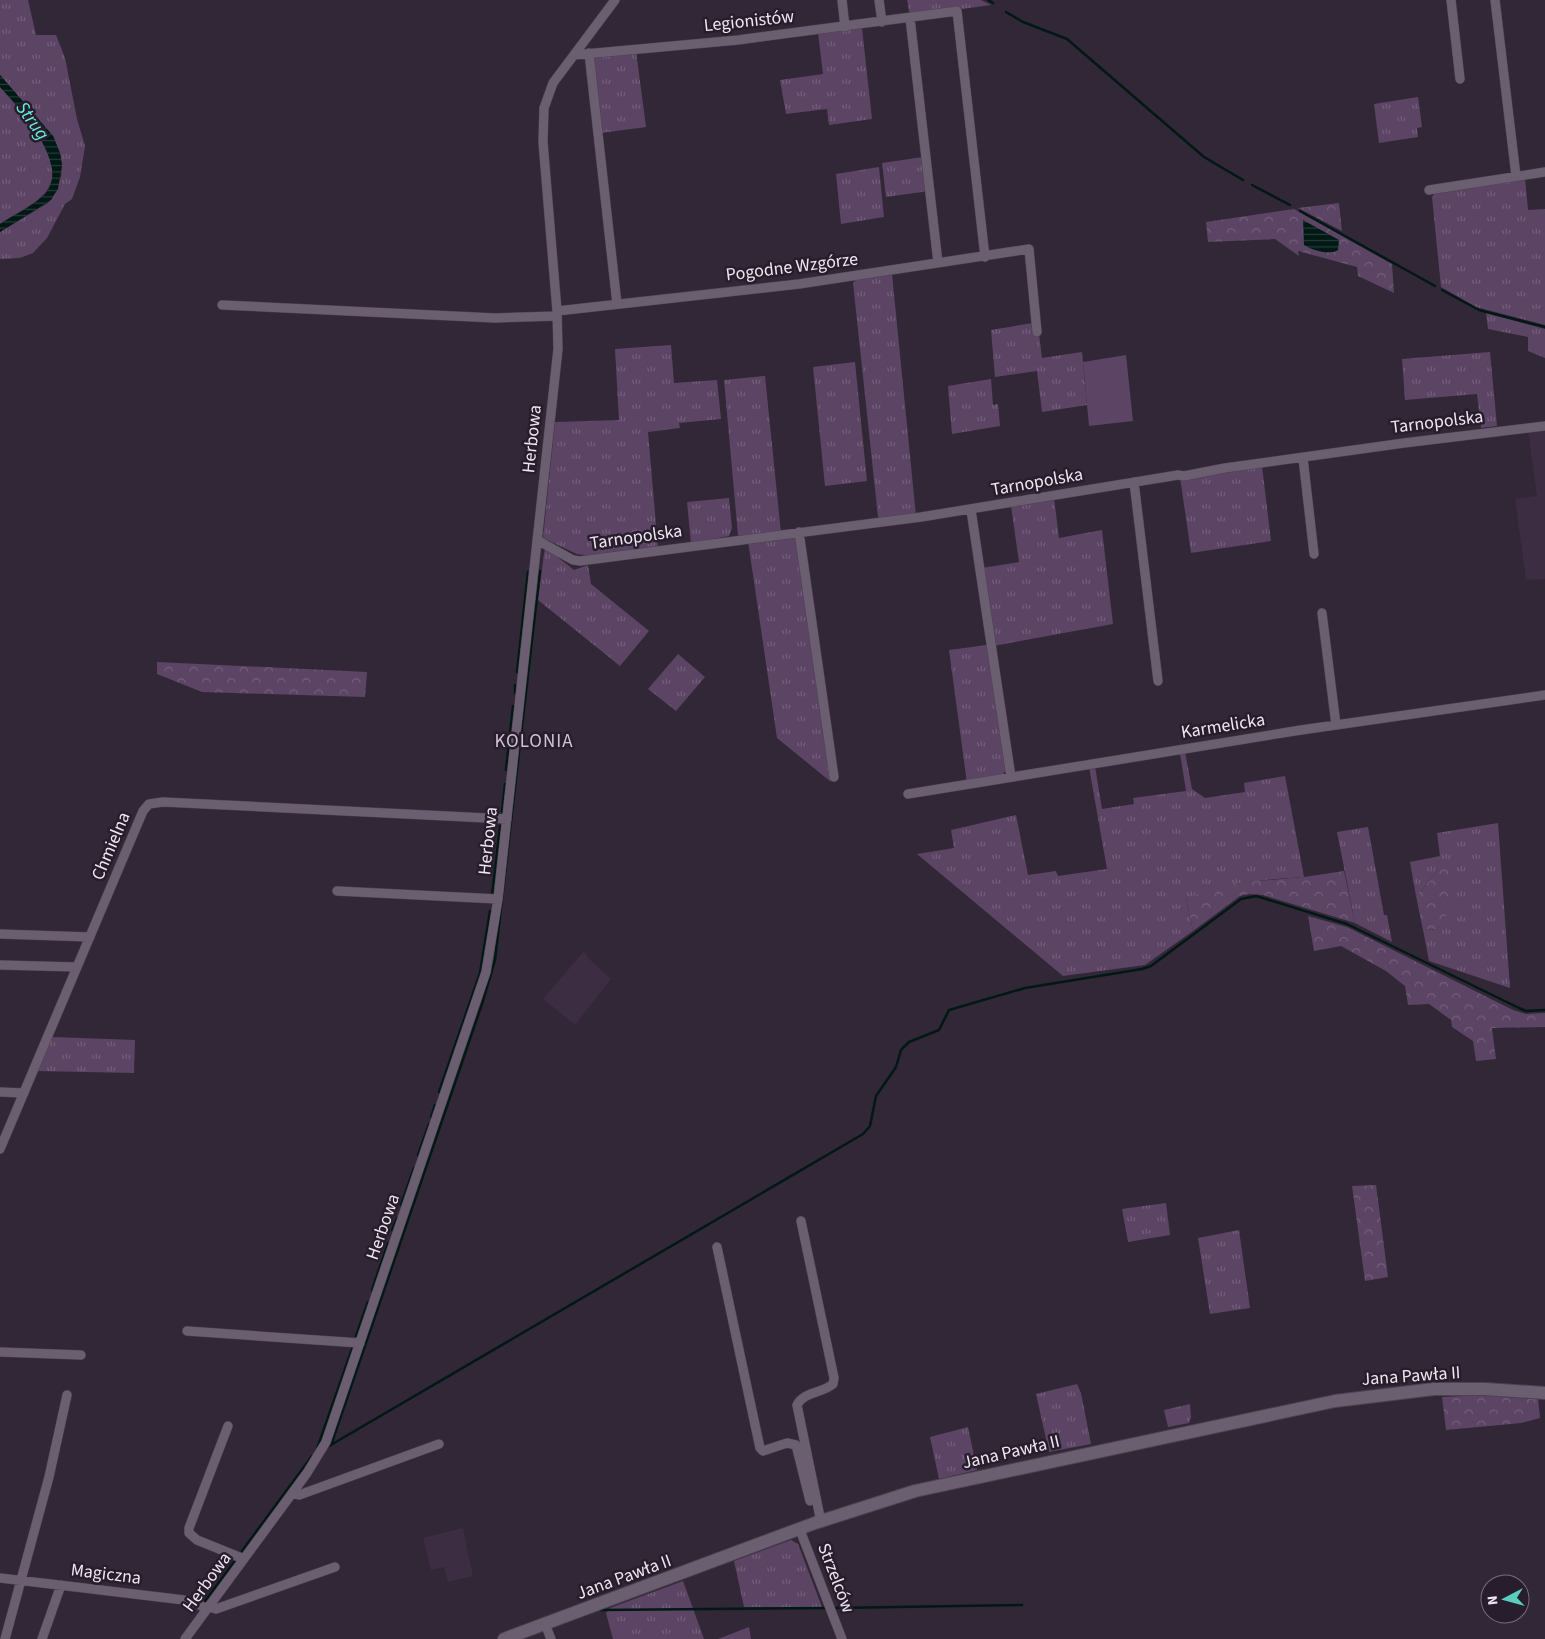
<svg xmlns="http://www.w3.org/2000/svg" width="1545" height="1639" font-family="'Source Sans 3',sans-serif">
	<style>
		.built { fill: #3c2d42 }
		.grass { fill: url(#grass-tufts) }
		.forest { fill: url(#forest-crowns) }
		.garden { fill: #5c4465 }
		.water { fill: url(#water-rules) }
		.lines { fill: none; stroke-linecap: round; stroke-linejoin: round }
		.stream { stroke: #001915; stroke-width: 2.5 }
		.street-casing { stroke: #4d4350; stroke-width: 10 }
		.secondary-casing { stroke: #4d4350; stroke-width: 14 }
		.street { stroke: #6b5e70; stroke-width: 9 }
		.secondary { stroke: #6b5e70; stroke-width: 12 }
		.labels { text-anchor: middle; dominant-baseline: central; stroke-width: 5; stroke-linejoin: round; paint-order: stroke }
		.street-label { font-size: 18px; fill: #eee6f0; stroke: #281d2c }
		.water-label { font-size: 19px; font-style: italic; fill: #62f1dd; stroke: #281d2c }
		.neighbourhood-label { font-size: 19px; letter-spacing: 1px; fill: #d0c2d6; stroke: #281d2c }
	</style>
	<defs>
		<pattern id="grass-tufts" width="24" height="20" patternUnits="userSpaceOnUse" patternTransform="scale(1.25)"><rect width="24" height="20" fill="#5c4465"/><path d="M3 7l-1-3M5 7V3M7 7l1-3M15 17l-1-3M17 17v-4M19 17l1-3" fill="none" stroke="#745f7b"/></pattern>
		<pattern id="forest-crowns" width="20" height="18" patternUnits="userSpaceOnUse" patternTransform="scale(1.25)"><rect width="20" height="18" fill="#5c4465"/><path d="M2 6a3 3 0 1 1 6 0M12 15a3 3 0 1 1 6 0" fill="none" stroke="#745f7b"/></pattern>
		<pattern id="water-rules" width="6" height="5" patternUnits="userSpaceOnUse" patternTransform="scale(1.25)"><rect width="6" height="5" fill="#001915"/><path d="M0 2.5h6" fill="none" stroke="#263a37"/></pattern>
	</defs>
	<rect width="100%" height="100%" fill="#322736"/>
	<path class="built" d="M1545 429V579L1526 580 1515 499 1537 496 1528 431Z
		M584 951 590 960 611 979 575 1025 543 999Z
		M463 1528 473 1576 448 1582 444 1567 431 1570 423 1538Z"/>
	<path class="grass" d="M0 0H28L36 35H56L65 58 77 119 85 146 80 177 72 199 65 204 47 238 33 253 20 258 0 259V232L48 203 61 177 62 165 60 153 53 136 0 75Z
		M907 0H981L991 5 910 16Z
		M862 28 872 119 829 125 827 109 786 114 780 80 823 74 818 33Z
		M636 51 646 127 601 133 592 56Z
		M0 87C15 103 51 146 53 168 54 177 49 190 42 196 30 208 14 214 0 224Z
		M1418 97 1422 127 1417 128 1418 137 1379 143 1374 104Z
		M923 157 929 191 886 197 882 163Z
		M879 167 884 217 841 224 836 174Z
		M1525 178 1528 210 1545 209V325L1476 307 1441 287 1432 197 1436 193Z
		M892 274 916 516 882 520 878 517 853 283 856 279Z
		M1486 313 1545 329V358L1528 351V337L1488 329Z
		M1033 323 1039 334 1042 358 1082 352 1087 405 1042 412 1037 371 995 377 991 330Z
		M671 345 674 383 717 380 721 419 679 423 680 428 648 432 658 548 593 556 577 554 543 538 555 422 619 420 615 349Z
		M1490 352 1497 426 1481 428 1477 394 1405 400 1402 359Z
		M855 362 867 481 825 486 813 367Z
		M765 376 781 533 741 538 738 535 724 380Z
		M991 379 993 405 998 404 1000 426 952 434 948 386Z
		M1262 466 1271 541 1191 553 1180 477Z
		M729 498 732 528 729 536 691 543 687 502Z
		M1054 498 1059 538 1102 530 1113 624 993 646 982 568 1019 562 1011 506Z
		M791 536 796 539 831 782 777 738 748 541Z
		M545 547 574 570 588 565 591 584 649 631 620 666 538 600Z
		M987 645 1006 770 1000 778 967 783 949 650Z
		M678 654 705 677 676 711 648 689Z
		M1185 752 1192 789 1205 798 1245 792 1244 783 1285 776 1304 877 1264 880 1186 898 1193 931 1145 965 1063 976 917 854 954 848 951 830 1016 815 1028 875 1056 871 1058 876 1107 869 1089 767 1095 766 1102 809 1134 804 1133 798 1186 791 1180 753Z
		M1498 823 1510 988 1429 961 1423 930 1437 929 1450 866 1438 871 1416 896 1410 862 1440 856 1437 833Z
		M1368 827 1384 915H1387L1392 942 1355 923 1337 832Z
		M52 1037 135 1040 134 1073 37 1071Z
		M1166 1203 1170 1235 1128 1242 1122 1209Z
		M1239 1230 1250 1308 1210 1314 1198 1238Z
		M1077 1384 1081 1393 1091 1444 1049 1452 1036 1394Z
		M1190 1404 1191 1417 1189 1423 1168 1427 1164 1410Z
		M968 1427 977 1470 939 1479 930 1437Z
		M791 1540 798 1544 822 1607H744L734 1561Z
		M683 1581 704 1639H613L606 1613 610 1608Z
		M749 1627 751 1639H718Z"/>
	<path class="forest" d="M1339 203 1342 231 1298 208Z
		M1294 209 1392 264 1394 293 1358 276 1357 267 1298 251 1299 256 1275 239 1208 242 1206 222Z
		M157 662 367 672 365 697 202 692 157 674Z
		M1450 865 1452 906 1437 929 1423 930 1416 896 1438 871Z
		M1344 871 1355 923 1263 895 1249 894 1240 896 1193 931 1186 898 1235 883 1304 877Z
		M1308 916 1347 927 1513 1010 1526 1014 1545 1013V1027L1492 1028 1496 1059 1476 1061 1473 1041 1452 1027 1451 1020 1429 1004 1408 1005 1405 986 1386 971 1341 946 1314 951Z
		M1376 1185 1388 1277 1365 1281 1352 1186Z
		M1487 1395 1538 1399 1540 1418 1521 1423 1446 1430 1442 1397Z"/>
	<path class="garden" d="M1126 355 1133 421 1089 426 1083 362Z"/>
	<path class="water" d="M0 75 53 136 60 153 62 165 58 189 51 200 0 232V224C14 215 29 208 42 197 75 170 20 108 0 87Z
		M1303 220 1339 240 1338 250C1328 256 1313 250 1304 245Z"/>
	<g class="lines">
		<path class="stream" d="M988 0 993 3
			M1006 12 1023 22 1067 39 1204 157 1243 180
			M1252 185 1290 205
			M1300 211 1435 286
			M1442 290 1479 310 1545 327
			M517 672 528 572
			M515 693V685
			M506 770 513 706
			M502 812 505 784
			M492 896 500 826
			M439 1092 480 973 490 911
			M431 1117 435 1105
			M418 1155 429 1124
			M401 1205 414 1168
			M392 1230 397 1218
			M372 1290 388 1243
			M356 1336 368 1302
			M331 1445 483 1001 495 960 540 571
			M329 1446 863 1134 870 1126 876 1096 896 1067 901 1050 909 1042 939 1030 949 1010 1025 988 1142 969 1151 966 1241 899 1256 896 1347 924 1519 1008 1526 1011 1545 1010
			M317 1449 352 1349
			M242 1551 312 1456
			M205 1601 234 1562
			M835 1608 1022 1605
			M601 1610 827 1608"/>
		<defs>
			<path id="street" d="M842 0 845 27
				M879 0 882 22
				M1451 0 1460 79
				M1495 0 1516 176
				M910 18 938 263
				M589 53 617 304
				M574 55 738 40 957 11 985 257
				M1429 190 1545 172
				M222 305 495 318 557 316
				M557 311 799 284 1029 249 1037 332
				M1303 458 1314 554
				M1134 482 1158 681
				M971 510 1011 777
				M799 532 834 777
				M537 540 573 560 580 561 921 517 1178 475 1184 476 1225 468 1404 443 1545 426
				M1322 613 1336 725
				M908 794 1301 730 1545 695
				M337 891 498 899
				M0 934 90 937
				M0 965 77 967
				M0 1092 24 1093
				M0 1149 143 811 149 804 163 802 507 819
				M801 1221 834 1378 833 1384C823 1393 803 1392 797 1405L821 1522
				M717 1247 760 1448 763 1451 787 1443 796 1445 810 1501
				M187 1331 360 1343
				M0 1352 81 1355
				M228 1426 189 1528V1533L197 1540 244 1559
				M292 1493 299 1495 313 1490 439 1444
				M800 1530 842 1639
				M0 1578 184 1600 196 1603 207 1609
				M209 1606 216 1609 335 1567
				M545 1624 551 1639
				M5 1639 49 1477 67 1395
				M42 1639 61 1585
				M185 1639 307 1473 326 1442 486 972 498 899 558 349 557 311 543 142 544 108 553 83 615 0"/>
			<path id="secondary" d="M504 1639 815 1523 915 1491 1335 1401 1434 1389H1485L1545 1393"/>
		</defs>
		<use href="#street" class="street-casing"/>
		<use href="#secondary" class="secondary-casing"/>
		<use href="#street" class="street"/>
		<use href="#secondary" class="secondary"/>
	</g>
	<g class="labels">
		<g class="street-label">
			<text transform="translate(749 21) rotate(-6)">Legionistów</text>
			<text transform="translate(792 267) rotate(-7)">Pogodne Wzgórze</text>
			<text transform="translate(1437 422) rotate(-7)">Tarnopolska</text>
			<text transform="translate(532 439) rotate(-84)">Herbowa</text>
			<text transform="translate(1037 482) rotate(-10)">Tarnopolska</text>
			<text transform="translate(636 537) rotate(-8)">Tarnopolska</text>
			<text transform="translate(1223 726) rotate(-9)">Karmelicka</text>
			<text transform="translate(488 841) rotate(-84)">Herbowa</text>
			<text transform="translate(111 846) rotate(-67)">Chmielna</text>
			<text transform="translate(383 1227) rotate(-71)">Herbowa</text>
			<text transform="translate(1411 1376) rotate(-4)">Jana Pawła II</text>
			<text transform="translate(1011 1452) rotate(-13)">Jana Pawła II</text>
			<text transform="translate(106 1574) rotate(7)">Magiczna</text>
			<text transform="translate(624 1577) rotate(-20)">Jana Pawła II</text>
			<text transform="translate(836 1578) rotate(69)">Strzelców</text>
			<text transform="translate(207 1582) rotate(-54)">Herbowa</text>
		</g>
		<g class="water-label">
			<text transform="translate(32 121) rotate(54)">Strug</text>
		</g>
		<g class="neighbourhood-label">
			<text x="534" y="741">KOLONIA</text>
		</g>
	</g>
	<g transform="translate(1505 1599) rotate(264)"><circle r="24" fill="#281d2c" stroke="#776d7a"/>
	<path d="M0-4L9 19L0 12L-9 19Z" fill="#5acebd"/>
	<text y="-8" font-size="14" font-weight="bold" text-anchor="middle" fill="#eee6f0">N</text>
	</g>
</svg>
